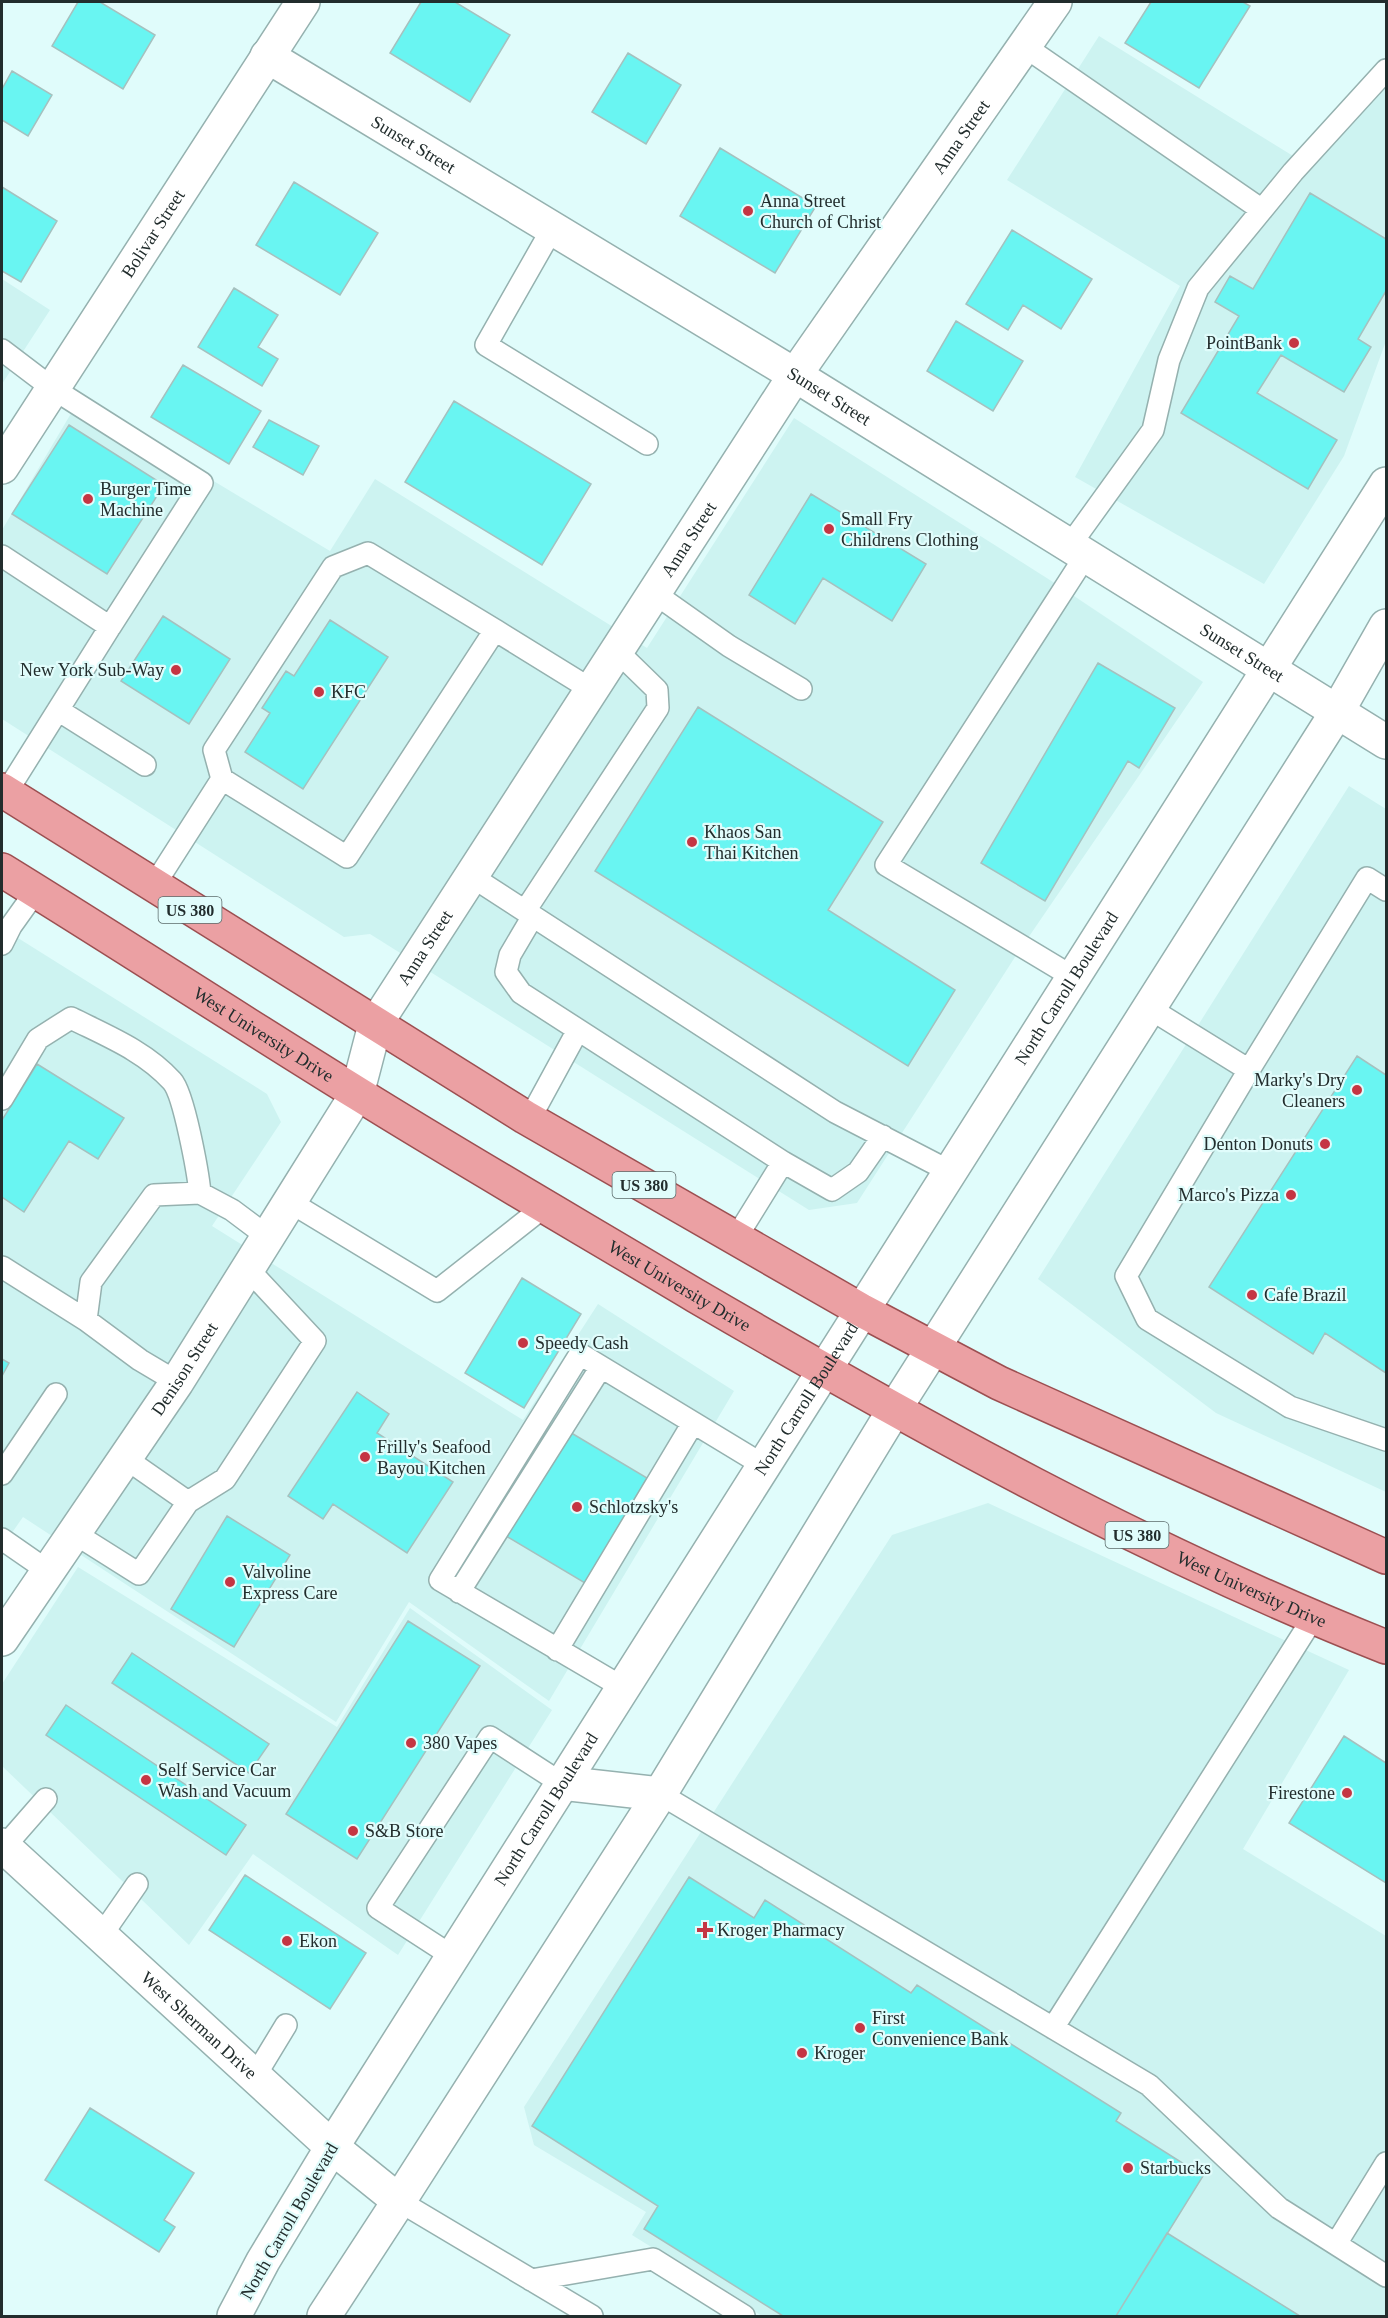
<svg xmlns="http://www.w3.org/2000/svg" width="1388" height="2318" font-family="'Times New Roman',serif">
	<style>
		.built { fill: #cdf3f1 }
		.building { fill: #69f5f2; stroke: #a5c1bf; stroke-width: 1.5 }
		.lines { fill: none; stroke-linecap: round; stroke-linejoin: round }
		.lane-casing { stroke: #95b1af; stroke-width: 24 }
		.street-casing { stroke: #95b1af; stroke-width: 36 }
		.secondary-casing { stroke: #95b1af; stroke-width: 36 }
		.primary-casing { stroke: #9c4f51; stroke-width: 36 }
		.lane { stroke: #fff; stroke-width: 21 }
		.street { stroke: #fff; stroke-width: 33 }
		.secondary { stroke: #fff; stroke-width: 33 }
		.primary { stroke: #eba0a3; stroke-width: 33 }
		.poi-dot { fill: #c53543; stroke: #e0fcfb; stroke-width: 2 }
		.labels { text-anchor: middle; dominant-baseline: central; stroke-width: 4.5; stroke-linejoin: round; paint-order: stroke }
		.shield { fill: #e0fcfb; stroke: #5b6b6b; stroke-width: 1.5 }
		.shield-label { font-size: 16px; font-weight: bold; fill: #222d2d }
		.street-label { font-size: 18px; fill: #222d2d; stroke: #e0fcfb }
		.poi-label { font-size: 18px; fill: #222d2d; stroke: #e0fcfb; text-anchor: start }
	</style>
	<rect width="100%" height="100%" fill="#e0fcfb"/>
	<path class="built" d="M1099 36 1311 167 1386 86V341L1344 456 1264 584 1075 477 1180 286 1007 180Z
		M2 279 50 310 2 384Z
		M79 400 330 551 375 479 647 648 794 418 1053 582 1203 682 1015 957 857 1203 809 1210 370 934 344 937 2 719V530Z
		M1349 786 1386 809V1492L1216 1413 1038 1279Z
		M2 928 267 1094 281 1122 212 1226 523 1420 598 1304 734 1391 549 1701 409 1602 336 1722 23 1517 2 1547Z
		M988 1503 1349 1670 1243 1849 1386 1936V2316H762L632 2235 646 2212 534 2145 524 2107 892 1535Z
		M78 1567 337 1727 410 1608 552 1710 398 1955 253 1854 189 1945 2 1766V1684Z"/>
	<path class="building" d="M78 2H100L155 35 123 89 52 46Z
		M421 2H455L510 35 470 102 390 53Z
		M1151 2H1243L1250 6 1199 88 1125 43Z
		M628 53 681 85 646 144 592 112Z
		M12 71 52 95 28 136 2 120V89Z
		M720 148 816 206 775 273 680 216Z
		M294 182 378 233 340 295 256 245Z
		M2 187 57 221 21 282 2 271Z
		M1310 193 1386 239V291L1358 339 1371 347 1344 392 1281 355 1257 393 1337 440 1308 489 1181 413 1239 316 1215 302 1230 276 1253 289Z
		M1012 230 1092 279 1061 329 1023 305 1008 330 966 304Z
		M234 288 278 315 258 347 278 359 262 386 198 347Z
		M956 321 1023 361 993 411 927 371Z
		M183 365 261 411 229 464 151 417Z
		M454 401 591 484 542 565 405 482Z
		M269 420 319 446 303 475 253 447Z
		M69 425 164 485 107 574 12 514Z
		M811 494 926 564 892 621 823 578 795 624 749 595Z
		M163 616 230 659 189 724 121 681Z
		M330 620 388 657 303 789 245 752 270 713 262 708 286 671 294 676Z
		M1098 663 1175 708 1139 768 1128 761 1045 901 981 863Z
		M698 707 883 822 828 910 955 990 908 1066 595 871Z
		M1357 1056 1386 1075V1373L1325 1333 1313 1354 1209 1287Z
		M37 1064 124 1118 98 1159 69 1141 24 1212 2 1197V1120Z
		M522 1278 581 1314 524 1408 465 1373Z
		M2 1359 9 1363 2 1376Z
		M357 1392 389 1414 377 1433 453 1482 407 1553 333 1504 323 1519 288 1496Z
		M568 1431 647 1478 585 1583 506 1536Z
		M227 1516 290 1555 234 1647 171 1609Z
		M408 1621 480 1666 357 1859 286 1814Z
		M132 1653 269 1744 249 1773 112 1683Z
		M66 1705 246 1825 226 1855 46 1735Z
		M1344 1736 1386 1763V1883L1289 1823Z
		M245 1875 366 1953 330 2009 209 1930Z
		M689 1877 754 1918 765 1900 911 1993 917 1985 1121 2113 1116 2121 1203 2176 1116 2316H783L644 2229 658 2206 532 2126Z
		M90 2108 194 2173 164 2220 175 2227 159 2252 45 2180Z
		M1167 2233 1300 2316H1116Z"/>
	<g class="lines">
		<defs>
			<path id="lane" d="M1024 46 1262 210
				M552 229 486 345 647 444
				M2 350 52 388 202 483 110 627
				M1070 545 1153 430 1169 360 1198 288 1293 172 1386 70
				M2 556 110 627 6 793
				M654 593 729 646 801 689
				M58 710 145 765
				M222 779 214 750 333 567 368 553 495 630
				M471 876 835 1112 949 1171
				M153 887 222 779 347 857 495 630 592 690
				M525 911 658 708 657 690 617 651
				M533 916 510 955 506 972 521 993 783 1162 832 1190 858 1172 883 1136
				M2 944 11 926 36 891
				M1073 977 886 865 1086 555
				M1149 1008 1249 1070 1126 1276 1147 1319 1290 1407 1386 1440
				M1249 1070 1367 878 1386 890
				M2 1099 38 1039 71 1018C107 1036 145 1051 172 1081 184 1094 198 1173 200 1193
				M529 1120 578 1030
				M290 1202 437 1291 545 1206
				M736 1238 783 1162
				M2 1267 86 1320
				M177 1382 140 1360 86 1320 91 1282 154 1195 200 1193 232 1210 268 1237
				M2 1474 56 1394
				M188 1502 225 1479 315 1341 248 1269
				M74 1533 139 1574 188 1502 125 1458
				M2 1539 48 1571
				M459 1592 601 1367
				M557 1650 693 1423
				M622 1687 440 1580 580 1354 763 1465
				M660 1794 1149 2085 1279 2208 1386 2276
				M4 1847 46 1799
				M101 1936 137 1884
				M452 1956 378 1908 490 1737 561 1783
				M1053 2028 1313 1618
				M255 2076 286 2025
				M399 2201 592 2316
				M1336 2244 1386 2163
				M531 2280 653 2259 744 2316"/>
			<g id="street">
				<path id="s1" d="M267 56 795 375 1386 742"/>
				<path id="s2" d="M2 467 303 2"/>
				<path id="s3" d="M2 1639 177 1382 357 1094 375 1025 406 977 795 375 1055 2"/>
				<path d="M234 2316 263 2261 332 2147"/>
				<path d="M324 2316 399 2201"/>
			</g>
			<g id="secondary">
				<path d="M561 1783 660 1794"/>
				<path id="s4" d="M2 1845 332 2147 399 2201 660 1794 894 1410 1337 712 1386 626"/>
				<path id="s5" d="M332 2147 1386 484"/>
			</g>
			<g id="primary">
				<path d="M2 790 525 1117 861 1310 999 1383 1386 1557"/>
				<path id="s6" d="M2 870C122 944 240 1021 360 1095 471 1164 584 1229 696 1296 919 1426 1146 1552 1386 1647"/>
			</g>
		</defs>
		<use href="#lane" class="lane-casing"/>
		<use href="#street" class="street-casing"/>
		<use href="#secondary" class="secondary-casing"/>
		<use href="#primary" class="primary-casing"/>
		<use href="#lane" class="lane"/>
		<use href="#street" class="street"/>
		<use href="#secondary" class="secondary"/>
		<use href="#primary" class="primary"/>
	</g>
	<g class="poi-dot">
		<circle cx="748" cy="211" r="6"/>
		<circle cx="1294" cy="343" r="6"/>
		<circle cx="88" cy="499" r="6"/>
		<circle cx="829" cy="529" r="6"/>
		<circle cx="176" cy="670" r="6"/>
		<circle cx="319" cy="692" r="6"/>
		<circle cx="692" cy="842" r="6"/>
		<circle cx="1357" cy="1090" r="6"/>
		<circle cx="1325" cy="1144" r="6"/>
		<circle cx="1291" cy="1195" r="6"/>
		<circle cx="1252" cy="1295" r="6"/>
		<circle cx="523" cy="1343" r="6"/>
		<circle cx="365" cy="1457" r="6"/>
		<circle cx="577" cy="1507" r="6"/>
		<circle cx="230" cy="1582" r="6"/>
		<circle cx="411" cy="1743" r="6"/>
		<circle cx="146" cy="1780" r="6"/>
		<circle cx="1347" cy="1793" r="6"/>
		<circle cx="353" cy="1831" r="6"/>
		<path d="M702 1921h6v6h6v6h-6v6h-6v-6h-6v-6h6z"/>
		<circle cx="287" cy="1941" r="6"/>
		<circle cx="860" cy="2028" r="6"/>
		<circle cx="802" cy="2053" r="6"/>
		<circle cx="1128" cy="2168" r="6"/>
	</g>
	<g class="labels">
		<g class="shield">
			<rect x="158.5" y="897" width="63" height="26" rx="4.5"/>
			<rect x="612.5" y="1172" width="63" height="26" rx="4.5"/>
			<rect x="1105.5" y="1522" width="63" height="26" rx="4.5"/>
		</g>
		<g class="shield-label">
			<text x="190" y="910">US 380</text>
			<text x="644" y="1185">US 380</text>
			<text x="1137" y="1535">US 380</text>
		</g>
		<g class="street-label">
			<text stroke="none"><textPath href="#s3" startOffset="1786">Anna Street</textPath></text>
			<text stroke="none"><textPath href="#s1" startOffset="171">Sunset Street</textPath></text>
			<text stroke="none"><textPath href="#s2" startOffset="278">Bolivar Street</textPath></text>
			<text stroke="none"><textPath href="#s1" startOffset="657">Sunset Street</textPath></text>
			<text stroke="none"><textPath href="#s3" startOffset="1300">Anna Street</textPath></text>
			<text stroke="none"><textPath href="#s1" startOffset="1143">Sunset Street</textPath></text>
			<text stroke="none"><textPath href="#s3" startOffset="814">Anna Street</textPath></text>
			<text stroke="none"><textPath href="#s5" startOffset="1372">North Carroll Boulevard</textPath></text>
			<text stroke="none"><textPath href="#s6" startOffset="309">West University Drive</textPath></text>
			<text stroke="none"><textPath href="#s6" startOffset="795">West University Drive</textPath></text>
			<text stroke="none"><textPath href="#s3" startOffset="326">Denison Street</textPath></text>
			<text stroke="none"><textPath href="#s5" startOffset="886">North Carroll Boulevard</textPath></text>
			<text stroke="none"><textPath href="#s6" startOffset="1443">West University Drive</textPath></text>
			<text stroke="none"><textPath href="#s5" startOffset="400">North Carroll Boulevard</textPath></text>
			<text stroke="none"><textPath href="#s4" startOffset="267">West Sherman Drive</textPath></text>
			<text transform="translate(289 2221) rotate(-60)">North Carroll Boulevard</text>
		</g>
		<g class="poi-label">
			<text x="760" y="201">Anna Street<tspan x="760" dy="21">Church of Christ</tspan></text>
			<text x="1282" y="343" text-anchor="end">PointBank</text>
			<text x="100" y="489">Burger Time<tspan x="100" dy="21">Machine</tspan></text>
			<text x="841" y="519">Small Fry<tspan x="841" dy="21">Childrens Clothing</tspan></text>
			<text x="164" y="670" text-anchor="end">New York Sub-Way</text>
			<text x="331" y="692">KFC</text>
			<text x="704" y="832">Khaos San<tspan x="704" dy="21">Thai Kitchen</tspan></text>
			<text x="1345" y="1080" text-anchor="end">Marky's Dry<tspan x="1345" dy="21">Cleaners</tspan></text>
			<text x="1313" y="1144" text-anchor="end">Denton Donuts</text>
			<text x="1279" y="1195" text-anchor="end">Marco's Pizza</text>
			<text x="1264" y="1295">Cafe Brazil</text>
			<text x="535" y="1343">Speedy Cash</text>
			<text x="377" y="1447">Frilly's Seafood<tspan x="377" dy="21">Bayou Kitchen</tspan></text>
			<text x="589" y="1507">Schlotzsky's</text>
			<text x="242" y="1572">Valvoline<tspan x="242" dy="21">Express Care</tspan></text>
			<text x="423" y="1743">380 Vapes</text>
			<text x="158" y="1770">Self Service Car<tspan x="158" dy="21">Wash and Vacuum</tspan></text>
			<text x="1335" y="1793" text-anchor="end">Firestone</text>
			<text x="365" y="1831">S&amp;B Store</text>
			<text x="717" y="1930">Kroger Pharmacy</text>
			<text x="299" y="1941">Ekon</text>
			<text x="872" y="2018">First<tspan x="872" dy="21">Convenience Bank</tspan></text>
			<text x="814" y="2053">Kroger</text>
			<text x="1140" y="2168">Starbucks</text>
		</g>
	</g>
	<rect width="1388" height="2318" fill="none" stroke="#222d2d" stroke-width="6"/>
</svg>
